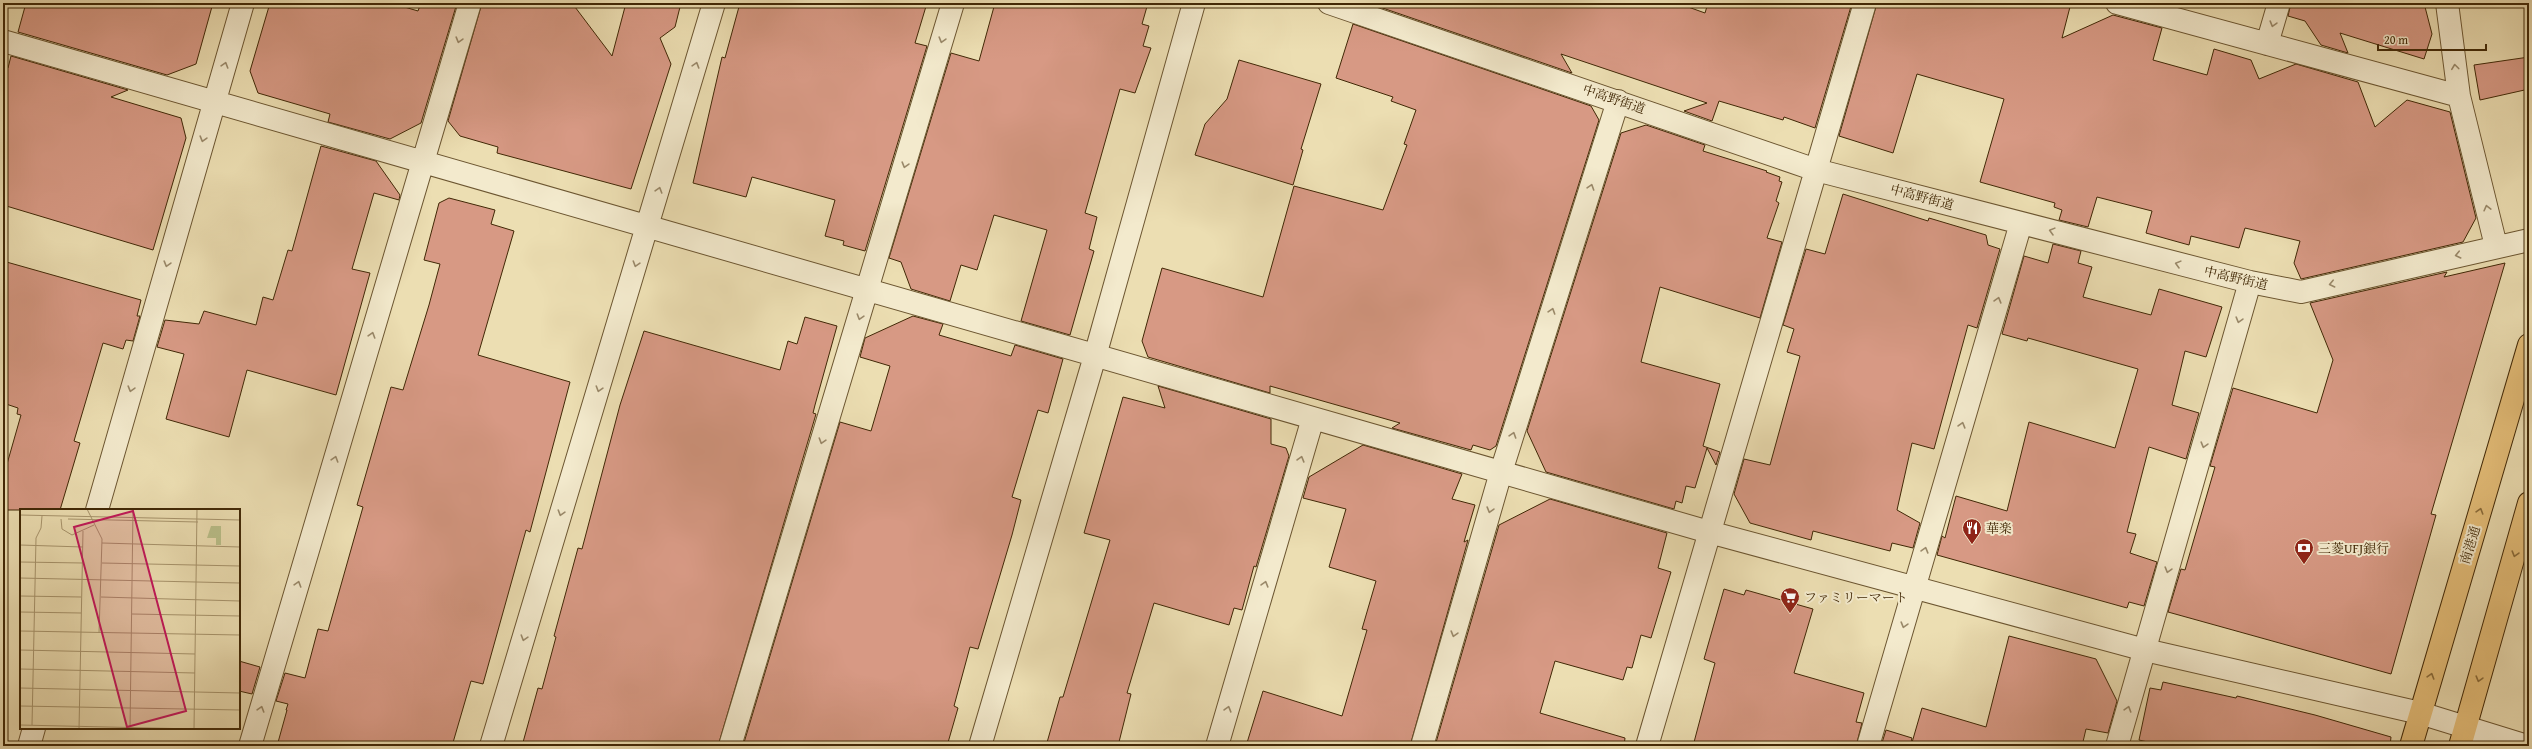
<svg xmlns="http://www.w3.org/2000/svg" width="2532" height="749" font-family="'Gentium Book Plus','Noto Serif JP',serif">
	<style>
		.building { fill: #d79984; stroke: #412806 }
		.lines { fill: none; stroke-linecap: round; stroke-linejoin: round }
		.minor-casing { stroke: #6c5631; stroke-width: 24 }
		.major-casing { stroke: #412806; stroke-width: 24 }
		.minor { stroke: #f3eacd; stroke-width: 22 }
		.major { stroke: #e6bf79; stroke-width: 22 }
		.oneway { stroke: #9a896a }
		.oneway2 { stroke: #8b6c3a }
		.labels { text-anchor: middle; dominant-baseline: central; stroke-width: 4; stroke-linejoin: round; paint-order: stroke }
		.street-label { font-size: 13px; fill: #412806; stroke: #f3eacd }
		.poi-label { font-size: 13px; fill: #412806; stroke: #f3eacd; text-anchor: start }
		.inset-road { fill: none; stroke: #a8956d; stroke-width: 1 }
		.view { fill: #c2185b; fill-opacity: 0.15; stroke: #c2185b; stroke-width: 2 }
		.inset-edge { fill: none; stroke: #412806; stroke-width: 2 }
	</style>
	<rect width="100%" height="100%" fill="#ecdeb2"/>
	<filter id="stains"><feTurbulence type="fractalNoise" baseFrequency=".005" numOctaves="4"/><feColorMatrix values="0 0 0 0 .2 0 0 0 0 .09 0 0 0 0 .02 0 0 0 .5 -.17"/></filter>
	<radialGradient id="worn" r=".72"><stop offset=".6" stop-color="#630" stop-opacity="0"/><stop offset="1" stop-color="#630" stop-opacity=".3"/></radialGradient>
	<path class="building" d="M26 3H213L196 64 167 75 18 32Z
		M270 3H391L418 11 421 3H457L421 123 390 139 328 122 330 114 258 93 250 71Z
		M482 3H572L612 56 626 3H681L675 27 660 38 671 64 631 189 497 153 498 147 460 136 448 121Z
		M740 3H927L915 43 927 46 865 251 843 245 844 241 825 236 835 200 752 177 746 197 693 183 722 57 725 58Z
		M995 3H1148L1142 24 1149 26 1143 46 1151 48 1135 93 1120 89 1085 213 1097 217 1089 249 1094 251 1070 335 1021 321 1047 230 994 215 977 270 961 265 950 301 911 289 901 262 889 258 951 53 979 61Z
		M1368 3H1677L1705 13 1708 3H1852L1815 128 1784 117 1783 120 1719 101 1712 121 1684 111 1707 103 1561 54 1572 73Z
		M1877 3H2071L2062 38 2113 15 2162 28 2153 60 2207 75 2214 49 2251 60 2259 79 2296 64 2358 82 2375 127 2407 100 2450 112 2476 218 2463 242 2301 279 2294 263 2300 241 2245 228 2239 248 2191 236 2189 245 2146 233 2152 211 2097 197 2088 227 2059 220 2062 210 2054 207 2055 203 1980 182 2004 99 1917 74 1893 153 1839 136Z
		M2291 3H2424L2432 34 2424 59 2340 33 2348 53 2321 45 2305 21 2288 16Z
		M1353 24 1591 106 1599 120 1496 446 1490 450 1473 445 1471 450 1392 428 1400 423 1270 386V393L1148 357 1142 341 1162 268 1263 297 1294 186 1383 210 1407 145 1404 144 1416 110 1391 101 1393 97 1336 78Z
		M11 56 128 90 111 97 181 118 186 138 153 250 3 205V66L8 68Z
		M2529 57V89L2480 100 2474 65Z
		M1239 60 1321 84 1301 149 1303 150 1293 185 1195 155 1205 124 1227 99Z
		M1646 125 1705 145 1703 151 1767 171 1766 172 1780 177 1779 181 1782 182 1776 201 1779 203 1767 238 1782 242 1760 318 1660 287 1641 362 1720 384 1703 446 1720 452 1716 465 1707 448 1695 488 1686 486 1682 503 1676 501 1674 509 1546 472 1527 431 1621 133Z
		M321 146 376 161 400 195 399 200 374 193 352 269 370 273 336 395 247 370 229 437 166 419 184 354 157 347 165 320 199 324 204 311 256 325 263 297 273 300 288 250 292 251Z
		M1843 194 1928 221 1929 218 1986 235 1988 245 2000 249 1977 328 1968 325 1934 449 1912 443 1897 510 1920 523 1913 548 1892 543 1890 551 1813 531 1811 540 1750 523 1734 494 1744 459 1770 465 1800 356 1787 352 1794 329 1783 325 1806 249 1825 254Z
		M449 198 495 210 491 224 514 231 478 355 570 382 530 532 526 530 483 684 471 681 452 746H277L287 710H286L288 704 276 701 285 673 305 678 318 629 328 631 363 507 357 505 391 387 403 390 429 305 440 264 424 260 439 203Z
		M2053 244 2081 251 2078 263 2092 267 2083 297 2151 315 2159 289 2222 307 2206 357 2185 351 2172 405 2199 413 2186 459 2149 447 2127 532 2136 534 2130 553 2157 562 2144 606 2129 602 2127 608 1937 555 1942 536 1945 538 1956 496 2007 511 2029 422 2115 448 2138 369 2028 338 2027 341 2002 334 2024 256 2048 263Z
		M3 261 141 300 137 316H140L133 341 126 340 123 349 103 343 74 441 80 443 60 510H3V478L21 415 17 414 18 408 3 403Z
		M2505 263 2431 514 2436 515 2391 674 2168 612 2181 569 2185 570 2215 467 2210 466 2233 388 2317 413 2333 360 2310 303 2447 272 2444 277Z
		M913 316 943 324 939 335 1011 356 1015 345 1063 359 1048 413 1038 410 1012 497 1021 500 1012 535 978 649 970 647 954 706 958 708 947 746H743L840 422 871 431 890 366 860 357 865 338Z
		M805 317 837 326 815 405 813 413 816 414 718 746H522L538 688 542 689 556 637 554 636 578 548 582 549 620 405 644 331 780 370 788 341 797 344Z
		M1158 386 1271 419V444L1286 448 1289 456 1256 567 1254 566 1242 610 1234 608 1229 625 1154 603 1127 693 1131 694 1118 746H1046L1060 697H1063L1110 540 1084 533 1123 397 1165 408Z
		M1363 445 1462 474 1452 499 1475 505 1464 542 1468 540 1410 746H1246L1263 691 1342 716 1367 630 1362 629 1376 581 1329 567 1346 509 1303 498 1309 477Z
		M1550 499 1667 533 1658 568 1671 572 1651 638 1641 635 1632 668 1627 667 1623 680 1555 661 1540 713 1625 738 1624 746H1435L1499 525Z
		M1724 589 1744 595 1746 590 1813 609 1794 673 1864 693 1856 722 1862 723 1856 746H1693L1715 663 1704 659Z
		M2009 636 2096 659 2117 701 2108 733 2086 729 2082 746H1911L1922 708 1986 727Z
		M239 661 260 667 252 694 239 691Z
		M2163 682 2236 698 2237 696 2315 715 2391 737 2390 746H2165L2139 740 2150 688 2161 690Z
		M1886 730 1912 738 1910 746H1881Z"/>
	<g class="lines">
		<defs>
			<path id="minor" d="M1329 3 1816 170 2250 282 2301 292 2529 240
				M2117 3 2459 96
				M2447 3 2459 96 2496 246
				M3 41 1709 532 2145 650 2420 713 2527 746
				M2267 44 2279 3
				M97 510 243 3
				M29 746 34 728
				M250 746 470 3
				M491 746 714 3
				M730 746 953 3
				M980 746 1095 356 1194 3
				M1217 746 1313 418
				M1422 746 1501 472 1618 101
				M1647 746 1865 3
				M1868 746 2021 223
				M2117 746 2250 282"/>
			<path id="major" d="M2411 746 2529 345
				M2460 746 2529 503"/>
		</defs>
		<use href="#minor" class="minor-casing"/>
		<use href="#major" class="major-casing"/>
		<use href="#minor" class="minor"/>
		<use href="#major" class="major"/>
	</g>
	<defs><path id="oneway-chevron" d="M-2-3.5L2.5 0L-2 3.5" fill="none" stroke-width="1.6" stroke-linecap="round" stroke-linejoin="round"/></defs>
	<g class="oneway">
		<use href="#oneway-chevron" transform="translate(2273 24) rotate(106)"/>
		<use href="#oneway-chevron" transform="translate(459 40) rotate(106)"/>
		<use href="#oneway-chevron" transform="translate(942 40) rotate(106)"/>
		<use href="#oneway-chevron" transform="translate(225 65) rotate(-73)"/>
		<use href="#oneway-chevron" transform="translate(696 65) rotate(-73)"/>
		<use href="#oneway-chevron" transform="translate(2455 67) rotate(-97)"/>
		<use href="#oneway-chevron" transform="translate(203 139) rotate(106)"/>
		<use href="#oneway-chevron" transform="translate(905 165) rotate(106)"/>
		<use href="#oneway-chevron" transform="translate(1591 187) rotate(-72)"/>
		<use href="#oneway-chevron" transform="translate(659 190) rotate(-73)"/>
		<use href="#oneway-chevron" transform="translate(2487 208) rotate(-104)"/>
		<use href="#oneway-chevron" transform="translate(2052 231) rotate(-165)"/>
		<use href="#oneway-chevron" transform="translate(2458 255) rotate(167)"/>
		<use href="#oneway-chevron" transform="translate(167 264) rotate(106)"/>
		<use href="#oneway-chevron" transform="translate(636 264) rotate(107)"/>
		<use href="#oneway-chevron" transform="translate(2178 264) rotate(-165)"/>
		<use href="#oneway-chevron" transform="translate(2332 284) rotate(167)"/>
		<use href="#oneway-chevron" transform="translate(1998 300) rotate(-74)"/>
		<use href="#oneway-chevron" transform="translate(1552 311) rotate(-72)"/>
		<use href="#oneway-chevron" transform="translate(860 317) rotate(107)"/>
		<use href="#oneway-chevron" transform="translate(2239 320) rotate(106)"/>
		<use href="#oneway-chevron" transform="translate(372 335) rotate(-73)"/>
		<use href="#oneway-chevron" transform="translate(131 389) rotate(106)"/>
		<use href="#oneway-chevron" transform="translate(599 389) rotate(107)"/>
		<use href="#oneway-chevron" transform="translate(1962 425) rotate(-74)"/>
		<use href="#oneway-chevron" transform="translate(1513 435) rotate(-72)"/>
		<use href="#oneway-chevron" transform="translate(822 441) rotate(107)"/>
		<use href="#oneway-chevron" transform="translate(2204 445) rotate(106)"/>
		<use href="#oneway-chevron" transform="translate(335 459) rotate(-73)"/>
		<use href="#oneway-chevron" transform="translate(1301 459) rotate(-74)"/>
		<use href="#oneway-chevron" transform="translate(1490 510) rotate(106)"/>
		<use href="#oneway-chevron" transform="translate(561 513) rotate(107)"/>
		<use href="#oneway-chevron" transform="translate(1925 550) rotate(-74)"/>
		<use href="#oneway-chevron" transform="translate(2168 570) rotate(106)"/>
		<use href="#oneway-chevron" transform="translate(298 584) rotate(-73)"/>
		<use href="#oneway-chevron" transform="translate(1265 584) rotate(-74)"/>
		<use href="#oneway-chevron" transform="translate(1904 625) rotate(106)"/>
		<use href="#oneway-chevron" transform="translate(1454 634) rotate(106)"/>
		<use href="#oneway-chevron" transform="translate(524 638) rotate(107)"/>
		<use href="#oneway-chevron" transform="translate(261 709) rotate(-73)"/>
		<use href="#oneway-chevron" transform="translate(1228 709) rotate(-74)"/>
		<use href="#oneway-chevron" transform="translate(2128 709) rotate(-73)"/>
	</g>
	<g class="oneway2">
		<use href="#oneway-chevron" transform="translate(2480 511) rotate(-73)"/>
		<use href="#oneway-chevron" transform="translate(2515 554) rotate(106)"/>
		<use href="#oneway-chevron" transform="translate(2431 676) rotate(-73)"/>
		<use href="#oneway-chevron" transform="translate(2479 679) rotate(106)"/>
	</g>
	<defs>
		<symbol id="restaurant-pin" viewBox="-11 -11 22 30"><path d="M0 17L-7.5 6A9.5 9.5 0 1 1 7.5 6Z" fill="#8f2418" stroke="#f3eacd"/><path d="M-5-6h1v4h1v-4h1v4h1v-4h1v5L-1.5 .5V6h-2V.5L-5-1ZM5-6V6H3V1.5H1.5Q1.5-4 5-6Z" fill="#fff"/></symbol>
		<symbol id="bank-pin" viewBox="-11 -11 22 30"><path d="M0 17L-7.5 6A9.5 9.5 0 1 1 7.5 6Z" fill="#8f2418" stroke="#f3eacd"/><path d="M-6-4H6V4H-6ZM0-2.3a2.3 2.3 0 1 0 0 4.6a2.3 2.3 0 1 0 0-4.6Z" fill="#fff"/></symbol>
		<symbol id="supermarket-pin" viewBox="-11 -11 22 30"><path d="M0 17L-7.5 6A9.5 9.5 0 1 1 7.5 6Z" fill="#8f2418" stroke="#f3eacd"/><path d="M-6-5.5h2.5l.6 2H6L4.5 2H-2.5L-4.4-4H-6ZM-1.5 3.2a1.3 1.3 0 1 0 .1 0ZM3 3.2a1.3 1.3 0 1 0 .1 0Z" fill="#fff"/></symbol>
	</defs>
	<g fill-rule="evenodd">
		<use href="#restaurant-pin" x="1961" y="517" width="22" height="30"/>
		<use href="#bank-pin" x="2293" y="537" width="22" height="30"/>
		<use href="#supermarket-pin" x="1779" y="586" width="22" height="30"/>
	</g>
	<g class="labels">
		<g class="street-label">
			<text transform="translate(1614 99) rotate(19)">中高野街道</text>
			<text transform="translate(1922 197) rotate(15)">中高野街道</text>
			<text transform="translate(2236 278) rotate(13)">中高野街道</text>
			<text transform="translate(2470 545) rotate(-73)">南港通</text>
		</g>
		<g class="poi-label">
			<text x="1986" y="528">華楽</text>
			<text x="2318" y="548">三菱UFJ銀行</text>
			<text x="1804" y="597">ファミリーマート</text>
		</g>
	</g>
	<g transform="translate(20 509)">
		<rect width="220" height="220" fill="#ecdeb2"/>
		<path d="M191 17H201V36H196V29H187Z" fill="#bac08a"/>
		<path class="inset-road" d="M67 0 82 30 79 124M0 6 220 11M41 10 42 20 52 26 74 16M48 10 178 13M82 34 220 38M0 36 63 38M0 53 63 54M82 54 220 57M0 69 220 74M0 87 61 88M81 88 220 92M0 103 61 104M112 105 220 107M0 122 220 126M0 141 175 145M0 160 175 164M0 179 220 184M0 197 220 201M0 216 175 220M12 216 16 29 21 19 22 7M59 220 63 22M110 220 113 0M174 220 177 0"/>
		<path class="view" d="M113 2 166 202 107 218 54 18Z"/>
		<rect width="220" height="220" class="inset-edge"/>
	</g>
	<rect width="2532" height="749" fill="none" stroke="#ecdeb2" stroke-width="16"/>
	<rect x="4" y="4" width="2524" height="741" fill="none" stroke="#412806" stroke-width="2"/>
	<rect x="8" y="8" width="2516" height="733" fill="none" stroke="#412806"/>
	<path d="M2378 44v6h108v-6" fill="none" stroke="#412806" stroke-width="2"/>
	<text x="2384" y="44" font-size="12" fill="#412806" stroke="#f3eacd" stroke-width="3" paint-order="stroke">20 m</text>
	<rect width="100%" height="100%" filter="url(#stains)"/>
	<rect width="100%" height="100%" fill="url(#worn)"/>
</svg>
